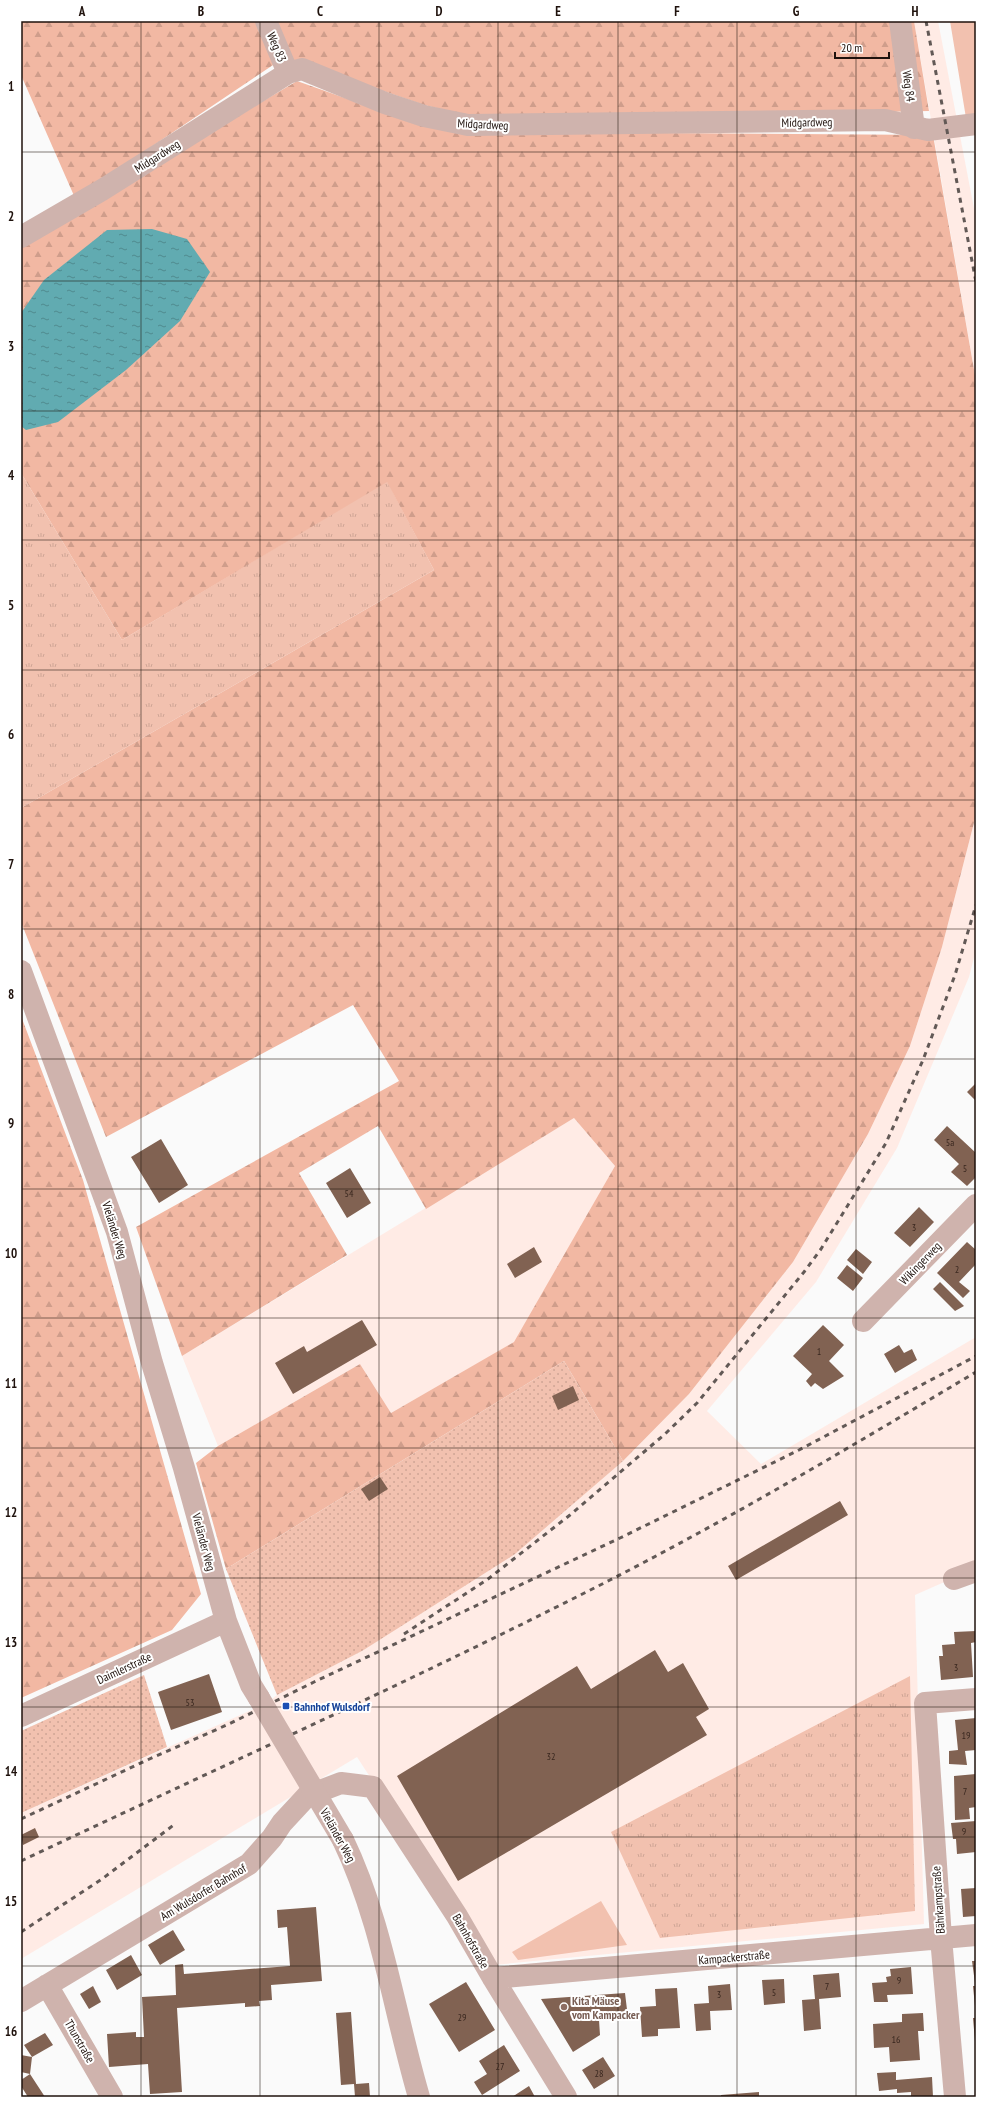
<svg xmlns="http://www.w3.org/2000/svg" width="997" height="2118" font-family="'PT Sans Narrow',sans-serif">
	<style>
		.built { fill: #ffebe5 }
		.grass { fill: url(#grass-tufts) }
		.forest { fill: url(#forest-firs) }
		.park { fill: #f2c1af }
		.garden { fill: url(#garden-dots) }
		.water { fill: url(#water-ripples) }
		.building { fill: #816252 }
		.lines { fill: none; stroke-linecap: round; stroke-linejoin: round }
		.minor { stroke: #cfb3ad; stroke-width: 22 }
		.rail { stroke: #625956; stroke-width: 3; stroke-dasharray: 5 5; stroke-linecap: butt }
		.minor-bridge { stroke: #cfb3ad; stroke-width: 22 }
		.grid { fill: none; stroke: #1f120d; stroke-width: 1; stroke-opacity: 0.55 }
		.transit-dot { fill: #1a4fb4; stroke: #fff; stroke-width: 1.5 }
		.education-dot { fill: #8d6e63; stroke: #fff; stroke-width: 1.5 }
		.labels { text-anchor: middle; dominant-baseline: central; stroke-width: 4; stroke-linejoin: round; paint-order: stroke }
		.number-label { font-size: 10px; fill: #38261e }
		.street-label { font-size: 12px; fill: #1f120d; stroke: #fff }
		.transit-label { font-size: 12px; font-weight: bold; fill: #164399; stroke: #fff; text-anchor: start }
		.education-label { font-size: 12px; font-weight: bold; fill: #785e54; stroke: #fff; text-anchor: start }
		.neatline { fill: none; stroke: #1f120d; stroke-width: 1.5 }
		.grid-label { font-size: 13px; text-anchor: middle; font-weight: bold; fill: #1f120d }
	</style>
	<defs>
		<pattern id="grass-tufts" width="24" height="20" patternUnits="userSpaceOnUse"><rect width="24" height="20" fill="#f2c1af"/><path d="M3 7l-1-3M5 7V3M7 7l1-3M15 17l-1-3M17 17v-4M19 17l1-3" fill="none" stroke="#cfa595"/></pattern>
		<pattern id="forest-firs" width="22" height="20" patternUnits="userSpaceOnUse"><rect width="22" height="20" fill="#f2b8a3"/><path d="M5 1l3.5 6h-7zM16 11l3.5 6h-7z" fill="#cf9d8b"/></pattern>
		<pattern id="garden-dots" width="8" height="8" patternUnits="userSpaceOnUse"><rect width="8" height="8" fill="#f2c1af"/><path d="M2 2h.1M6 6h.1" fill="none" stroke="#cfa595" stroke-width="1.8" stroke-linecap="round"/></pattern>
		<pattern id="water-ripples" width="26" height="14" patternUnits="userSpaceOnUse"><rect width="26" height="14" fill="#61abb1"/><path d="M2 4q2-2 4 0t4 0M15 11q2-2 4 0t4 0" fill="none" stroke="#4f8a8e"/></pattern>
	</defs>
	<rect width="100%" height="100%" fill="#fafafa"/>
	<path class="built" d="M914 21H938L976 219V381Z
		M976 815V950L969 977 897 1148 816 1282 707 1411 761 1464 976 1337V1568L915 1595 924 1924 493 1965 357 1757 21 1959V1813L267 1703 277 1695 362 1651 623 1461 689 1394 793 1262 868 1134 910 1046 942 947Z
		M574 1118 615 1166 515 1342 391 1413 360 1364 218 1446 182 1356Z"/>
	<path class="grass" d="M21 473 122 640 387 481 434 570 21 808Z
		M910 1676 915 1911 660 1938 611 1832Z"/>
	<path class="forest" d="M21 21H914L929 111 643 117H474L424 105 285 57 75 198 21 75Z
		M297 81 418 124 529 132 933 135 976 381V815L942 947 910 1046 868 1134 793 1262 689 1394 623 1461 564 1361 226 1569 196 1463 218 1446 360 1364 391 1413 514 1342 615 1166 574 1118 426 1209 378 1126 299 1173 347 1255 182 1356 136 1227 399 1081 353 1005 106 1137 21 922V808L434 570 387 482 122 640 21 473V245Z
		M21 1016 83 1180 201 1594 172 1630 21 1698Z"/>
	<path class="park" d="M950 21H976V116L966 118Z
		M601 1901 627 1945 518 1960 512 1952Z"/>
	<path class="garden" d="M564 1361 623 1461 515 1554 362 1651 277 1695 226 1569Z
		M144 1675 167 1747 21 1813V1731Z"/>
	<path class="water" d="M152 229 187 239 210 272 180 321 126 370 58 422 26 430 21 426V313L44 280 107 230Z"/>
	<path class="building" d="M976 1083V1101L967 1092Z
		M947 1126 976 1153V1177L967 1186 951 1172 959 1164 934 1140Z
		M161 1139 188 1185 159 1203 131 1157Z
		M350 1168 371 1203 347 1218 326 1183Z
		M919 1207 934 1222 910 1247 894 1233Z
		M967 1242 976 1250V1264L959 1282 970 1291 963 1298 937 1273Z
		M534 1247 542 1262 515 1278 507 1264Z
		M856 1249 872 1262 863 1274 847 1260Z
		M847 1265 863 1278 853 1291 837 1278Z
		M940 1282 964 1306 955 1311 933 1289Z
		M362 1320 377 1345 293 1394 275 1363 304 1346 307 1352Z
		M823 1325 844 1345 829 1361 844 1376 823 1389 815 1383 811 1387 806 1381 812 1374 793 1356Z
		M899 1345 904 1353 912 1349 917 1360 895 1373 884 1354Z
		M573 1386 579 1400 558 1410 552 1396Z
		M380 1477 388 1489 369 1501 361 1489Z
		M840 1501 848 1515 736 1580 728 1566Z
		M976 1631V1642L971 1643 973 1677 941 1680 939 1656H943L942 1645 955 1644 954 1632Z
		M655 1650 668 1672 683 1663 709 1709 696 1717 707 1735 458 1881 397 1776 577 1666 591 1689Z
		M209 1674 222 1712 171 1730 158 1692Z
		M976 1718V1750L965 1751 967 1765 949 1764V1751L958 1750 955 1720Z
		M976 1774V1807L969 1808 970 1819 955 1820 954 1776Z
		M976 1821V1852L957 1854 956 1839H953L951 1823Z
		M35 1828 39 1837 23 1845 21 1835Z
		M976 1888V1916L963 1917 961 1889Z
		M316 1907 322 1981 271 1985 272 2000 259 2001 260 2006 245 2007V2003L177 2008 182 2092 150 2094 148 2064 109 2067 107 2034 136 2032V2037H144L142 1997 176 1995 175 1965 183 1964 184 1974 290 1966 287 1927 278 1928 277 1910Z
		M173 1930 185 1950 160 1965 148 1945Z
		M131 1955 142 1975 117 1990 106 1970Z
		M972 1961H976V1983H975Z
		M911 1967 913 1994 887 1995 888 2002H874L872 1983 887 1982 886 1977 891 1976 890 1969Z
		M839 1973 841 1997 819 1999 821 2029 804 2031 802 2000 815 1999 813 1975Z
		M784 1979 785 2003 764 2005 762 1980Z
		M466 1982 495 2030 459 2052 429 2004Z
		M730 1984 732 2010 710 2011 711 2030 696 2031 694 2004 709 2003 708 1986Z
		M93 1986 101 2002 89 2009 80 1994Z
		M973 1986H976V2006H975Z
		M677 1988 680 2028 658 2029V2036L642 2037 640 2007 656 2006 655 1989Z
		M625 1993 628 2018 599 2020 600 2035 573 2052 541 1999Z
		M351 2012 356 2084 369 2083 370 2097H355L354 2084 341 2085 336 2013Z
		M923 2013 924 2031H918L920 2060 890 2062 889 2047 874 2048 873 2024 902 2022V2014Z
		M973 2018H976V2041H975Z
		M45 2033 53 2045 32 2057 24 2045Z
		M504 2045 520 2071 482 2095 474 2082 487 2074 479 2061Z
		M21 2055 32 2057 30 2074 21 2072Z
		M603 2057 615 2076 594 2089 582 2070Z
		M896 2072V2080L932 2077 933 2097H911V2092L897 2093V2089L879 2091 877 2073Z
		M30 2074 45 2097H28L21 2086V2080Z
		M529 2086 535 2097H512Z
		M759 2092V2097H721V2095Z"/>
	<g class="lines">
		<path class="minor" d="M266 21 288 73
			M900 21 914 128
			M21 237 102 190 288 73 302 69 385 103 424 116 468 125 885 120 928 130 976 124
			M21 971 117 1232 152 1363 184 1468 226 1621 251 1685 259 1698
			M863 1321 976 1205
			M954 1579 976 1571
			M21 1716 226 1621
			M343 1840C382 1921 394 2012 419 2097
			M493 1978 976 1935
			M47 1985 112 2097
			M21 2001 249 1864 272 1838 282 1823 307 1796 341 1783 373 1787 457 1916 493 1978 566 2097
			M955 2097 941 1938 925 1703 976 1699"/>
		<path class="rail" d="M926 21 976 282
			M404 1634 488 1579 570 1515 665 1434 697 1403 804 1272 821 1249 886 1143 923 1060 955 975 976 905
			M21 1819 145 1761 229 1724 314 1682 620 1538 799 1450 976 1356
			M21 1861C218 1768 416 1679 610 1580 735 1516 855 1444 976 1372
			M21 1932 102 1879 175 1824"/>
		<path class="minor-bridge" d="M259 1698 343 1840"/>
	</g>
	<path class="grid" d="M141 21V2097M260 21V2097M379 21V2097M498 21V2097M618 21V2097M737 21V2097M856 21V2097M21 152H976M21 281H976M21 411H976M21 540H976M21 670H976M21 800H976M21 929H976M21 1059H976M21 1189H976M21 1318H976M21 1448H976M21 1578H976M21 1707H976M21 1837H976M21 1966H976"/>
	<rect class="transit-dot" x="282" y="1702" width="8" height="8" rx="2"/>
	<circle class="education-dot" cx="564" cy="2007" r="4"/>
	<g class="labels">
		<g class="number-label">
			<text x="950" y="1142">5a</text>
			<text x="965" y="1168">5</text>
			<text x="349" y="1193">54</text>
			<text x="914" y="1227">3</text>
			<text x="957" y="1269">2</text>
			<text x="819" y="1351">1</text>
			<text x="956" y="1667">3</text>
			<text x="190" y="1702">53</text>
			<text x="966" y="1735">19</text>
			<text x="551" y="1756">32</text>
			<text x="965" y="1791">7</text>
			<text x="964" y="1831">9</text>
			<text x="899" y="1980">9</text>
			<text x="827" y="1986">7</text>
			<text x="774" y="1992">5</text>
			<text x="719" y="1994">3</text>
			<text x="462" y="2017">29</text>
			<text x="896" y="2039">16</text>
			<text x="500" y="2066">27</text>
			<text x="599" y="2073">28</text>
		</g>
		<g class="street-label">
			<text transform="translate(277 47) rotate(67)">Weg 83</text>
			<text transform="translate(909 86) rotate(82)">Weg 84</text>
			<text transform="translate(807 122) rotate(-1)">Midgardweg</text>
			<text transform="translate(483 124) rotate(3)">Midgardweg</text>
			<text transform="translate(157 156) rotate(-32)">Midgardweg</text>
			<text transform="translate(115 1230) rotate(73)">Vieländer Weg</text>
			<text transform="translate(920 1263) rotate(-46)">Wikingerweg</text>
			<text transform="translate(204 1542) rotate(75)">Vieländer Weg</text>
			<text transform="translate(124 1668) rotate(-25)">Daimlerstraße</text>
			<text transform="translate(338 1835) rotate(61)">Vieländer Weg</text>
			<text transform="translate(203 1892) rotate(-31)">Am Wulsdorfer Bahnhof</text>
			<text transform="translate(938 1900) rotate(-94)">Bährkampstraße</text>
			<text transform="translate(471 1941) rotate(60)">Bahnhofstraße</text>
			<text transform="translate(734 1957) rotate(-5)">Kampackerstraße</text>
			<text transform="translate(80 2041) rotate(60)">Thunstraße</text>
		</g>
		<g class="transit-label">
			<text x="294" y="1706">Bahnhof Wulsdorf</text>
		</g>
		<g class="education-label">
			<text x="572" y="2000">Kita Mäuse<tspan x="572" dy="14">vom Kampacker</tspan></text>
		</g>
	</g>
	<rect width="997" height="2118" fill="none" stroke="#ffffff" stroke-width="44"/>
	<path d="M835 52v6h54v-6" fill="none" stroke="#1f120d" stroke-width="2"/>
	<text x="841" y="52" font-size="12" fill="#1f120d" stroke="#ffffff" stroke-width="3" paint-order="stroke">20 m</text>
	<rect x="22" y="22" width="953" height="2074" class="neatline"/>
	<g class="grid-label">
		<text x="82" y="16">A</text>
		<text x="201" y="16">B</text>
		<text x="320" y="16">C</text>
		<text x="439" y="16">D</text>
		<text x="558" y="16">E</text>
		<text x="677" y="16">F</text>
		<text x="796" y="16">G</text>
		<text x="915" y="16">H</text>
		<text x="11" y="91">1</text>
		<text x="11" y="221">2</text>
		<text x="11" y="351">3</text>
		<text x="11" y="480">4</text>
		<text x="11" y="610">5</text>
		<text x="11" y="739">6</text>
		<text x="11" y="869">7</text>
		<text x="11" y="999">8</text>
		<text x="11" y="1128">9</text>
		<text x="11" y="1258">10</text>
		<text x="11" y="1388">11</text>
		<text x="11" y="1517">12</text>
		<text x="11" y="1647">13</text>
		<text x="11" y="1776">14</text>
		<text x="11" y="1906">15</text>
		<text x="11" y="2036">16</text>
	</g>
</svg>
